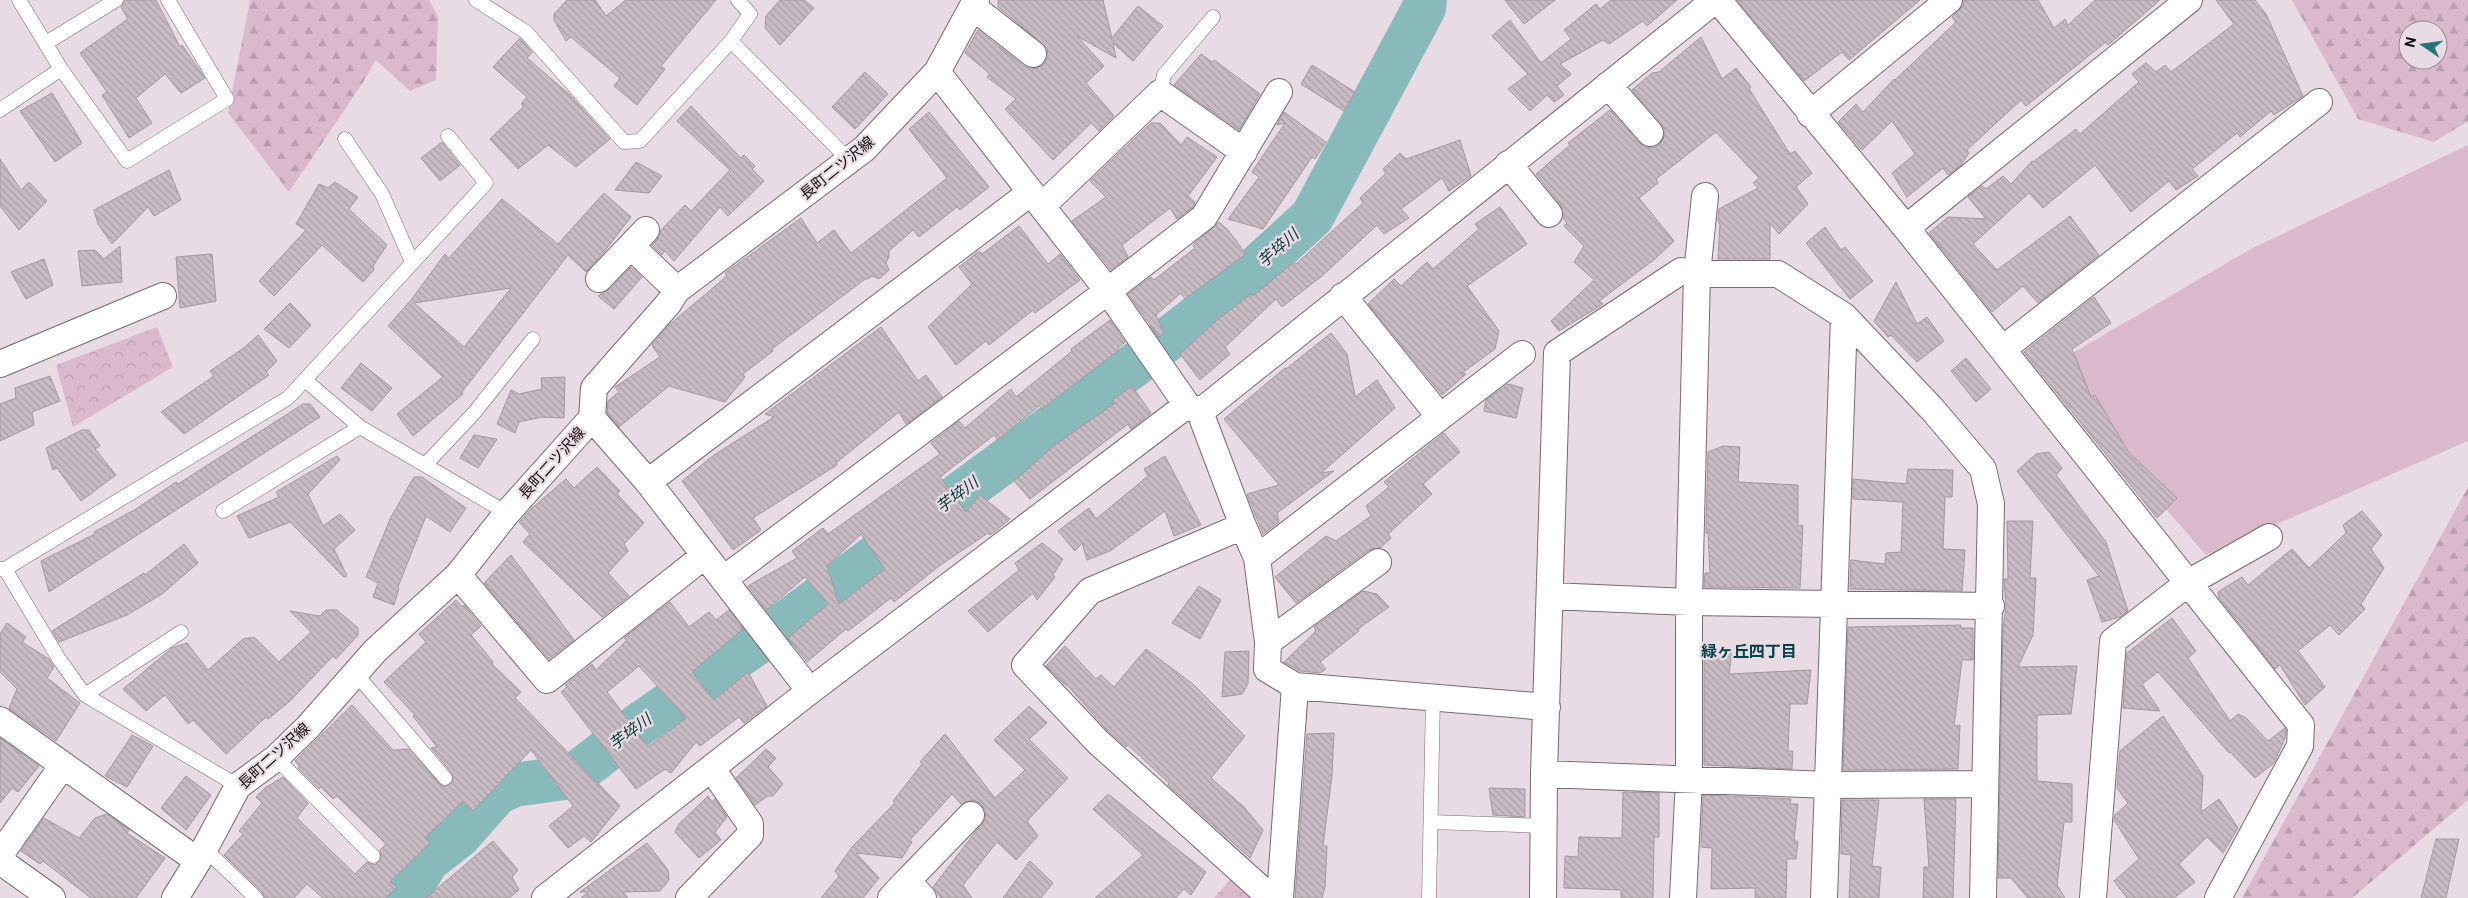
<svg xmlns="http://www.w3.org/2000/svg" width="2468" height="898" font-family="Roboto,'Noto Sans JP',sans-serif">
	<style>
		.green { fill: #dab9cd }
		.forest { fill: url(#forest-firs); fill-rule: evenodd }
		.park { fill: url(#park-crowns) }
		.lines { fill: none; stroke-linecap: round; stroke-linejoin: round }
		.river { stroke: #88babc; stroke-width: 44 }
		.building { fill: url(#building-back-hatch); stroke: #a4989f; fill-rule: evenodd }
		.lane-casing { stroke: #776b73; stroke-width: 15 }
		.street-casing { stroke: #776b73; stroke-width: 28 }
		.lane { stroke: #fff; stroke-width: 14 }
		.street { stroke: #fff; stroke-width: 26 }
		.labels { text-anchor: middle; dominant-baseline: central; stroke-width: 4.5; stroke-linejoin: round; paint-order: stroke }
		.street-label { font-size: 15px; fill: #100c0e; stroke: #e9dbe4 }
		.water-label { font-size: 16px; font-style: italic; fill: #023437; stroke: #e9dbe4 }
		.neighbourhood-label { font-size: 16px; font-weight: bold; fill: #004447; stroke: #e9dbe4 }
	</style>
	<defs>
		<pattern id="forest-firs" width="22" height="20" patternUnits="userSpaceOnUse" patternTransform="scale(1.25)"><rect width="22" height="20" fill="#dab9cd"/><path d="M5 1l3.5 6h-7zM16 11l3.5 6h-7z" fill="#ba9eaf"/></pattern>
		<pattern id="park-crowns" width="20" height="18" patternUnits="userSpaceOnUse" patternTransform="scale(1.25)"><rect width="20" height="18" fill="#dab9cd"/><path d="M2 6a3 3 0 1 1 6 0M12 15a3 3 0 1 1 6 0" fill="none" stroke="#ba9eaf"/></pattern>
		<pattern id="building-back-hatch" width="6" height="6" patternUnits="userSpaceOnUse" patternTransform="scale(1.25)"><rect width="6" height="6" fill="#c8bbc3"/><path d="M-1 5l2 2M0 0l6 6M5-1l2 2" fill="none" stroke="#aba0a6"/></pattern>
	</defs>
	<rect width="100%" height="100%" fill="#e9dbe4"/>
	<path class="green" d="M2468 145V441L2206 555 2105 439 2066 357 2249 250Z"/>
	<path class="forest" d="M250 0H429L438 17 436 80 410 91 376 60 362 84 289 192 228 113Z
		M2292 0H2468V121L2434 142 2358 119ZM2408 30H2438V60H2408Z
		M2468 487V800L2352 898H2242Z"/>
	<path class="park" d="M157 327 173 367 73 427 56 365Z
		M1232 878 1256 898H1214Z"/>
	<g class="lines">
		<path class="river" d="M405 898 427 861 459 836 497 793 514 785 572 777 640 724 776 630 1137 363 1233 289 1312 217 1424 8 1425 0"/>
	</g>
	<path class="building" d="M125 0H156L180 47 182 45 205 78 181 93 165 74 136 98 152 123 129 138 102 95 107 92 80 53 128 19 121 7Z
		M567 0H595L606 16 626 0H716L661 66 665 69 637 105 614 86 620 78 571 37 566 41 554 20V14Z
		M780 0H804L814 8 780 45 765 28 766 16Z
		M998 0H1103L1112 38 1138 6 1163 26 1133 61 1113 43 1116 58 1077 36 1104 66 1086 83 1114 116 1099 131 1091 123 1053 160 1005 109 1016 99 987 77 990 74 965 53 978 30 1024 66 1031 69 1038 68 1045 63 1048 56 1047 48 998 7Z
		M1505 0H1555L1524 24Z
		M1611 0H1677L1647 26 1643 21 1609 44 1603 40 1560 64 1571 74 1557 86 1564 95 1554 102 1547 95 1530 111 1508 89 1528 74 1492 36 1510 20 1541 63 1571 39 1564 30 1596 4 1600 9Z
		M1737 0H1920L1849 60 1842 52 1804 81Z
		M1964 0H2038L2054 28 2065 19 2068 25 2095 0H2160L2108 45 2106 42 2026 106 2021 100 1967 150 1969 153 1961 165 1948 175 1943 168 1907 197 1892 173 1915 154 1892 121 1862 150 1838 122 1856 104 1863 112 1894 79 1895 80 1956 22 1952 17 1963 6Z
		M2216 0H2255L2266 14 2303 96 2274 115 2271 111 2240 137 2237 133 2192 169 2198 176 2176 190 2169 181 2131 212 2095 165 2043 208 2029 193 1973 244 1997 270 2070 216 2099 255 2038 303 2023 286 1992 312 1929 233 1948 217 1986 219 1968 197 1982 186 1986 189 2003 176 2011 184 2032 161 2033 162 2076 129 2080 134 2139 82 2132 74 2146 63 2156 72 2165 65 2171 72 2234 24Z
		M1701 37 1722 79 1736 68 1751 87 1749 89 1790 154 1795 151 1812 173 1796 187 1808 204 1779 234 1770 223V259H1718L1720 224 1718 221 1719 209 1758 188 1753 183 1759 178 1716 132 1656 179 1658 183 1639 198 1674 241 1655 259 1599 301 1603 304 1559 331 1551 321 1594 280 1574 262 1584 246 1564 226 1567 223 1563 218 1561 205 1536 174 1570 145 1568 143 1610 110 1639 143 1646 147 1653 148 1659 145 1664 137 1665 130 1662 124 1632 90 1652 73 1659 72Z
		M520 38 532 52 527 58 569 94 610 139 576 167 548 145 518 169 490 139 524 106 521 104 527 97 493 67Z
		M1201 54 1212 62 1214 60 1260 94 1239 130 1174 85Z
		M1312 65 1355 92 1344 111 1301 84Z
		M865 72 888 94 855 129 832 107Z
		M52 93 82 143 55 162 20 111Z
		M691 106 741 158 744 155 755 166 752 169 764 181 728 216 720 207 674 261 665 251 662 255 652 245 657 240 661 230 685 205 691 211 730 170 677 121Z
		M929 112 989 187 960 210 957 207 919 237 913 230 889 251V257L886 263 889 270 879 279 873 276 864 280 772 349 773 351 743 374 745 377 725 402 669 386 619 427 607 413 608 401 619 392 615 387 660 357 652 345 669 325 727 276 725 273 801 218 817 243 834 230 851 253 947 178 909 129Z
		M1284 112 1326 142 1315 159 1312 157 1263 229 1228 219 1259 177 1252 172 1285 123 1277 125Z
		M1151 123H1160L1181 145 1187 137 1217 157 1188 196 1195 202 1193 207 1177 219 1170 208 1122 245 1128 257 1111 270 1072 221 1106 197 1090 181Z
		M1460 140 1471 176 1449 191 1442 178 1401 209 1409 218 1384 234 1377 225 1322 276 1282 307 1276 299 1225 347 1230 354 1200 380 1180 354 1218 319 1251 294 1253 296 1294 262 1296 264 1363 203 1360 198 1386 173 1383 169 1400 153 1406 159Z
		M442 142 460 165 440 181 421 158Z
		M0 159 21 190 29 182 47 201 19 230 0 206Z
		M636 162 662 176 649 193 615 190Z
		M169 170 181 200 154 216 148 207 112 244 98 224 94 210Z
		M335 182 358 197 349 209 387 245 373 266 374 270 363 282 322 245 274 296 259 281 306 230 296 224 319 184 328 188Z
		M604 193 631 217 604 252 586 272 568 255 462 392 463 394 413 436 397 414 443 377 388 326 411 300 445 254 449 258 502 199 558 244ZM511 288 464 347 414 303Z
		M1500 207 1527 244 1467 286 1499 331 1495 349 1462 373 1466 374 1442 395 1368 304 1394 279 1401 286 1427 262 1433 269 1479 229 1475 224Z
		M1219 222 1228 230 1246 254 1185 299 1181 293 1156 315 1164 333 1159 337 1128 294 1151 277 1154 280 1195 248 1193 246 1195 243Z
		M1019 226 1048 264 1060 254 1080 280 1035 313 1033 310 989 345 986 341 956 365 928 327 972 284 959 267 979 251 982 254Z
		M1825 227 1841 250 1845 247 1873 281 1850 299 1806 243Z
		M120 246 122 282 82 286 78 251 95 250 104 259Z
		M212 254 216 301 180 308 176 257Z
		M44 259 53 285 26 299 11 272Z
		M631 267 642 277 614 309 598 296 610 289Z
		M1896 282 1917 324 1927 317 1944 341 1917 362 1891 335 1888 337 1874 321Z
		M2094 297 2111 323 2072 349 2091 397 2095 395 2129 453 2177 498 2157 518 2024 352Z
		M290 303 311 325 289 348 264 329Z
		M1110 320 1125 342 1118 348 1119 350 1042 409 1039 406 998 440 994 435 940 477 966 512 980 495 1010 519 990 535 988 533 939 566 894 602 891 598 848 631 846 629 807 662 788 638 828 604 805 577 766 610 748 586 797 558 792 551 823 528 828 534 940 454 931 443 959 421 965 428 1011 389 1016 397 1072 351 1071 349ZM861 534 885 569 839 604 827 566Z
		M881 327 918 381 926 375 942 397 906 424 899 412 836 463 837 465 753 518 761 530 733 550 682 481 714 455 774 417 765 414Z
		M1331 333 1347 354 1355 397 1377 380 1395 408 1321 473 1334 471 1277 513 1279 522 1263 534 1247 494 1279 485 1224 419 1285 368 1286 369Z
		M258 335 277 361 266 372 269 375 184 434 161 412 214 376 210 371 245 347Z
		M1966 358 1991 389 1976 402 1951 371Z
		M361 363 392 388 372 411 341 388Z
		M50 376 60 401 32 412 34 425 0 441V404L16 398 15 388Z
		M565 377 564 418 542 417 519 422 515 433 497 424 511 390 519 394 542 389 541 378Z
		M1508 384 1523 388 1516 418 1484 411 1486 400Z
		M1132 386 1151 413 1131 429 1128 424 1030 499 1014 481 1056 444 1114 404 1112 400Z
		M303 404H310L320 417 49 592 41 561 95 534 94 532 136 509 176 482 178 484Z
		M82 430H89L100 446 95 449 116 475 81 501 57 468 53 470 46 448Z
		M1444 433 1460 452 1423 484 1432 494 1388 534 1391 538 1380 548 1369 550 1296 603 1275 577 1326 536 1336 541 1371 516 1366 506 1389 487 1384 482Z
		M474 435 497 439 478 468 460 458Z
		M1723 446 1740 447 1738 482 1798 485V526L1803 525 1800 588 1704 587 1705 573H1710L1708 533H1706L1708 452Z
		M2049 452 2062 468 2056 475 2106 542 2128 611 2120 617 2102 622 2087 580 2099 576 2017 471 2036 454Z
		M337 456 340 460 308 494 323 526 340 514 355 530 334 549 347 576 344 577 290 522 249 538 237 516 279 497 276 492Z
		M1165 456 1201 525 1174 536 1165 511 1110 551 1087 560 1082 543 1075 551 1058 531 1089 508 1096 519 1148 476 1144 469Z
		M597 467 620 491 617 494 644 523 624 544 628 551 608 573 629 596 602 617 523 542 530 534 519 522 532 508 566 479 574 488Z
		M1908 469 1953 470 1952 497H1945L1943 549 1965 550 1962 591 1850 589 1851 560 1885 564 1886 553 1901 552 1903 502 1853 499V479L1906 484Z
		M414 477H422L466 508 450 532 426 516 398 587 399 588 394 605 373 597 378 583 366 577 391 517Z
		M2362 511 2382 535 2371 549 2384 568 2361 604 2365 609 2339 635 2330 625 2298 651 2325 687 2305 705 2280 665 2275 669 2219 598 2218 592 2242 577 2248 585 2292 549 2309 568 2346 533 2343 525Z
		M2007 521H2033L2030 578H2036L2033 635 2018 667 2077 666 2071 714 2037 715V781L2072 784V822H2064L2057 885 2065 898H2028L2011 878H1998L2003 628 2006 607 2004 579H2008Z
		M1042 543 1063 559 1053 575 1055 577 1037 600 1033 593 988 632 968 611 1019 570 1015 563Z
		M184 544 198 563 162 594 127 615 59 642 52 631 144 573 145 575Z
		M511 555 574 640 549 659 484 583Z
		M1199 586 1221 600 1200 639 1172 623Z
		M1363 591 1377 594 1389 607 1358 629 1359 631 1320 662 1326 669 1320 673 1300 671 1284 662 1316 631 1314 627Z
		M456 600 462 607 464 605 481 626 471 635 493 662 492 664 521 692 515 698 620 806 591 842 584 836 568 848 549 826 573 806 531 750 473 811 462 802 425 838 430 843 390 882 397 887 386 898H323L307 884 294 898H265L262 892 224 855 243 834 239 831 262 803 256 797 265 788 283 777 308 803 297 818 355 874 367 862 375 865 381 859 380 850 386 844 337 796 333 799 321 787 319 789 298 768 300 767 295 761 352 705 393 750 409 749 442 786H447L453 781 452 773 431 748 437 747 413 716 415 715 384 682 426 642 419 634Z
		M670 602 689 627 709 612 716 620 729 610 743 629 692 672 714 700 748 672 767 706 744 723 739 717 700 746 696 742 671 773 665 769 636 789 561 692 567 687 565 685 592 664 596 670 627 640 624 638ZM639 666 686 718 648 747 607 692Z
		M326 610H337L358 628V635L336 659 333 656 290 701 268 719 266 717 226 754 193 720 188 724 165 695 146 711 123 689 172 648 187 643 208 670 243 639 254 637 279 662 311 632 290 611 320 616Z
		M2172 618 2196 651 2188 658 2230 721 2238 714 2246 718 2268 741 2285 728 2286 730 2285 738 2274 763 2255 778 2230 752 2229 753 2158 672 2142 684 2160 711 2123 708 2127 653Z
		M7 623 26 637 22 642 49 659 54 667 47 678 80 703 56 741 9 708 17 689 0 672V634Z
		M1961 625 1960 628H1973V660H1962L1954 726 1960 725 1958 769 1843 770 1848 627Z
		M1065 646 1096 679 1101 675 1114 687 1146 649 1194 685 1245 736 1211 778 1244 807 1263 830 1250 858 1168 785 1169 783 1128 745 1126 747 1108 731 1067 685 1064 684 1046 666Z
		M1704 649 1732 650 1729 674 1811 670 1807 704H1790L1788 751H1793L1792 769 1704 765Z
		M1249 651 1248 684 1242 694 1222 697 1225 652Z
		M1029 706 1047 723 1029 739 1068 778 1027 821 1038 836 1016 860 997 842 963 885 972 898H941L933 887 986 818 985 810 981 804 974 800 961 804 952 794 910 840 912 842 902 858 856 853 879 878 863 898H821L839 876 835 871 852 847 895 803 893 801 922 764 920 762 945 734 995 798 1025 770 994 740Z
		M2163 716 2203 776 2201 812 2219 799 2238 828 2223 853 2207 837 2179 864 2195 882 2174 898H2127L2114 881 2139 859 2114 820 2115 815 2128 803 2117 788 2120 751Z
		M1334 733 1332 775 1323 846H1327L1325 887 1322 898H1295L1307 734Z
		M132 735 153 746 127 787 105 776Z
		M0 738 39 766 18 792 12 788 0 803Z
		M766 749 776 758 768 767 783 784 773 796H768L755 805 736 778Z
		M186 776 211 795 186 830 161 808Z
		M1489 788 1525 789V817L1493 815Z
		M1623 792 1659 793V837H1654L1653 898H1621V890L1564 888 1565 856 1578 857 1579 837 1622 838Z
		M1108 794 1206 872 1191 895 1184 889 1176 898H1095L1143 855 1093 809Z
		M1703 795 1791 799 1790 804H1798L1794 839 1798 842 1796 859H1787L1786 898H1755V888L1711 889 1712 848 1701 847Z
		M708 796 712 802 715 799 727 817 715 832 721 840 699 858 675 832 679 824Z
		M1924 799H1956L1953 898H1923L1924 867H1929Z
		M1842 800H1879L1872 866 1881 867 1879 898H1849L1851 855 1841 854V851Z
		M107 814 129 830 127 833 165 858 136 898H91L43 861 40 864 21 851 44 818 79 838 95 818Z
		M2436 839H2459L2446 898H2421Z
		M493 841 518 870 512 877 519 890 509 898H426Z
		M647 843 668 870 669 880 660 891 623 892 628 898H581L588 892H580Z
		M1030 861 1053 883 1041 898H1003Z"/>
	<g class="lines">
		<defs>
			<path id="lane" d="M19 0 61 69 127 161 227 99 168 0
				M476 0 526 32 624 142 640 141 731 41 750 14 738 0
				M731 41 850 161
				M46 43 116 0
				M1160 93 1164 75 1213 17
				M0 110 61 69
				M345 139 382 194 412 262
				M305 380 360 427 507 513
				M426 464 474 413 533 339
				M223 511 360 427
				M0 569H5L288 398 486 183 448 136
				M5 569 59 659 85 695 238 786
				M356 674 445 778
				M85 695 181 632
				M276 758 373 856
				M1431 822 1544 826
				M205 849 256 898
				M1429 898 1433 698"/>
			<path id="street" d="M1718 0 1906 228 2301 725 2300 746 2218 898
				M973 7 1033 54
				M937 72 1108 291 1187 405 1200 412 1243 526 1257 558 1268 642 1267 669 1295 686 1547 707
				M1608 85 1650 133
				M1810 114 1949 0
				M1508 164 1549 214
				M1042 206 1160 93 1244 152
				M1906 228 2189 0
				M631 246 677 290
				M599 279 646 230
				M1343 296 1440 417
				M2003 349 2319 102
				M0 364 163 296
				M1200 412 1715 0
				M592 418 648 482 810 691
				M648 482 1030 193
				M1243 526 1090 591 1025 665 1098 742 1271 898
				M1257 558 1522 354
				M458 575 547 680 704 556
				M724 579 1108 291 1204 217 1279 92
				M1550 596 1689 602 1991 606
				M1268 642 1378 562
				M0 720 198 861
				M1544 774 1829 785 1985 784
				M0 855 63 765
				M0 861 52 898
				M907 881 971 815
				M175 898 198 861 238 786 276 758 308 727 375 651 458 575 507 513 592 418 594 388 668 304 677 290 864 149 937 72 976 0
				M545 898 810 691 1187 405
				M689 898 750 835V824L712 769
				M891 898 907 881 923 898
				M1280 898 1295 686
				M1543 898 1544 774 1557 353 1681 271 1697 274H1778L1844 316 1933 410 1983 469 1991 504 1983 898
				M1683 898 1689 779V602L1697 274 1705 196
				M1824 898 1844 316
				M2093 898 2113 641 2188 583 2269 537"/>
		</defs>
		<use href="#lane" class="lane-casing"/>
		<use href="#street" class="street-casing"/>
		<use href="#lane" class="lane"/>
		<use href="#street" class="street"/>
	</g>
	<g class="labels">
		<g class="street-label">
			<text transform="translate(837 168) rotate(-39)">長町二ツ沢線</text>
			<text transform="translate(552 463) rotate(-48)">長町二ツ沢線</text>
			<text transform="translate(274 756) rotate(-42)">長町二ツ沢線</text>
		</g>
		<g class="water-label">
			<text transform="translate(1278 248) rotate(-42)">芋埣川</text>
			<text transform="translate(957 495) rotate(-37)">芋埣川</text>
			<text transform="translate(630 732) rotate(-37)">芋埣川</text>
		</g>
		<g class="neighbourhood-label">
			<text x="1749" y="651">緑ヶ丘四丁目</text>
		</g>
	</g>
	<g transform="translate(2423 45) rotate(283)"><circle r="24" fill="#e9dbe4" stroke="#92888e"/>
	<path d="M0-4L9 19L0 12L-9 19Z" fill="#277276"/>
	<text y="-8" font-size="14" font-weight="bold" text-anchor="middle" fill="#100c0e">N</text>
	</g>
</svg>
